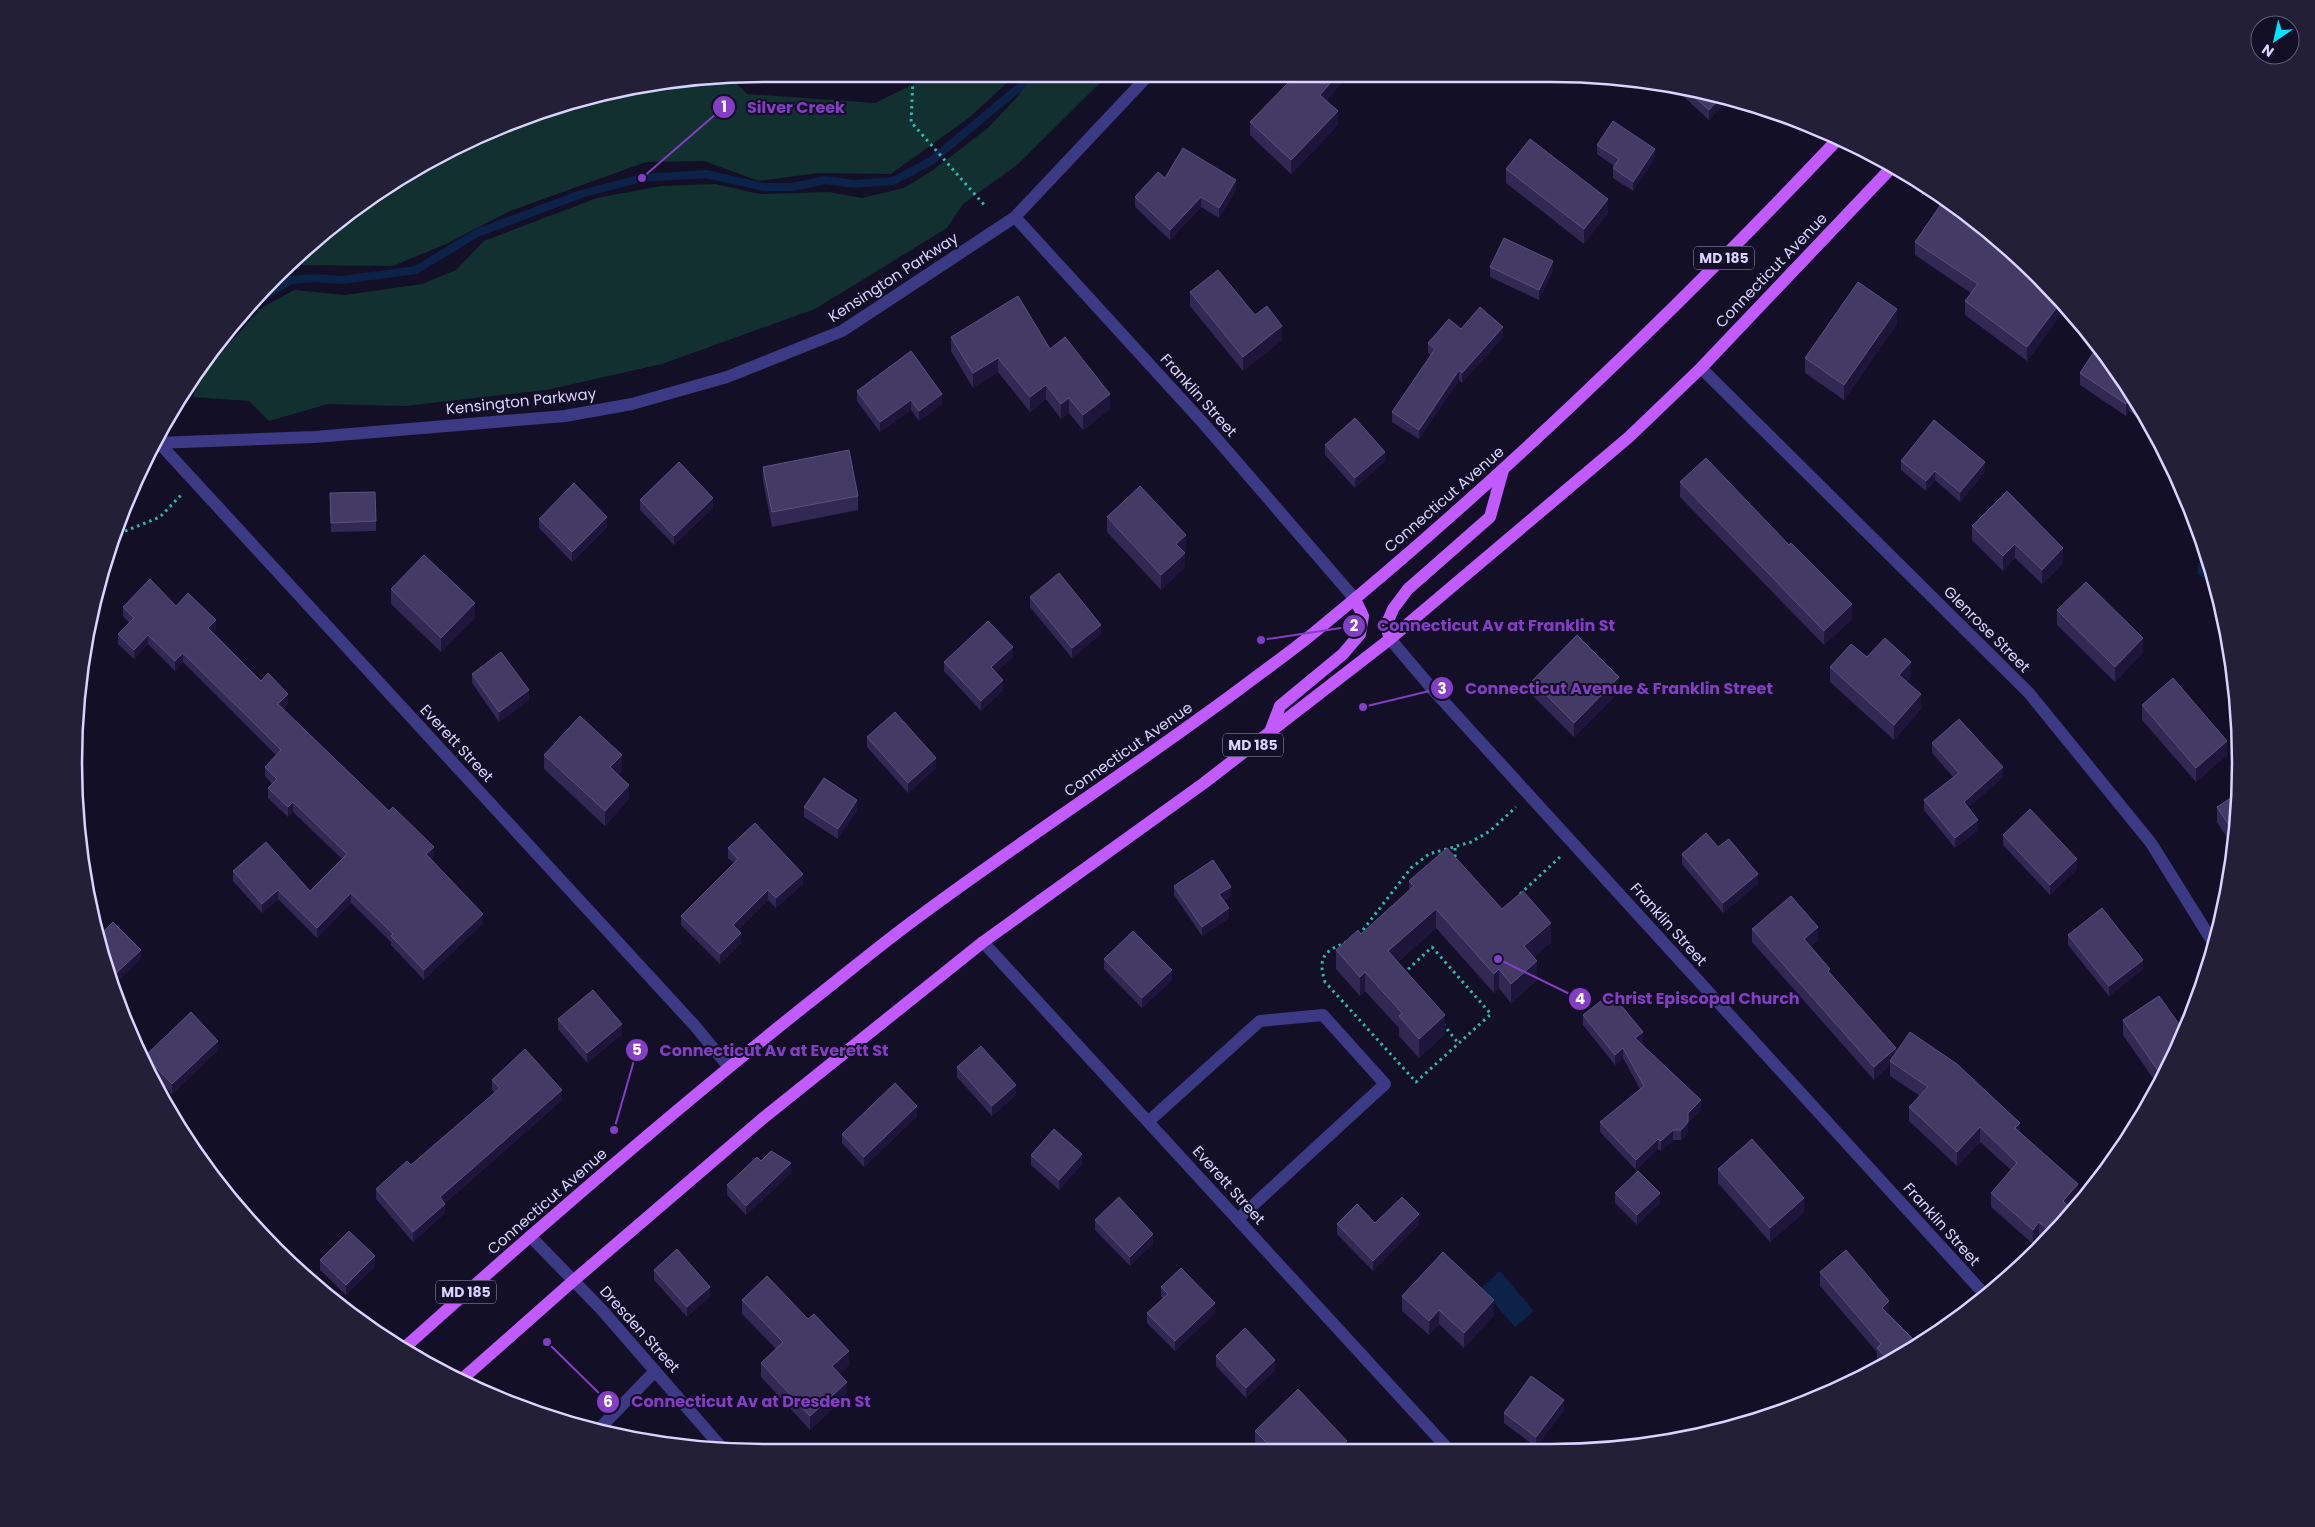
<svg xmlns="http://www.w3.org/2000/svg" width="2315" height="1527" font-family="Poppins,sans-serif">
	<style>
		.green { fill: #12302f }
		.water { fill: #0c2248 }
		.lines { fill: none; stroke-linecap: round; stroke-linejoin: round }
		.stream { stroke: #0c2248; stroke-width: 8 }
		.path { stroke: #2fb8b0; stroke-width: 3; stroke-dasharray: 2.5 4; stroke-linecap: butt }
		.minor { stroke: #3d3a85; stroke-width: 12 }
		.major { stroke: #c25bff; stroke-width: 12 }
		.wall { fill: #312854 }
		.shaded-wall { fill: #1d163a }
		.building { fill: #433a66; stroke: #5a527e }
		.labels { text-anchor: middle; dominant-baseline: central; stroke-width: 4; stroke-linejoin: round; paint-order: stroke }
		.shield { fill: #130f26; stroke: #9e99be; stroke-width: 1 }
		.shield-label { font-size: 14px; font-weight: bold; fill: #d9d4ff }
		.street-label { font-size: 15px; fill: #d9d4ff; stroke: #130f26 }
		.rim { fill: none; stroke: #d9d4ff; stroke-width: 2.5 }
		.leader { fill: none; stroke: #843dc5; stroke-width: 2 }
		.callout-dot { fill: #843dc5; stroke: #130f26; stroke-width: 2 }
		.mark-label { font-size: 15px; text-anchor: middle; font-weight: bold; fill: #fff }
		.callout-label { font-size: 16px; text-anchor: middle; font-weight: bold; fill: #843dc5; stroke: #130f26; stroke-width: 4; stroke-linejoin: round; paint-order: stroke }
	</style>
	<rect width="100%" height="100%" fill="#130f26"/>
	<path class="green" d="M673 80H733L747 94 875 103 922 80H1010L970 117 891 174 819 173 759 181 704 161 646 162 510 211 446 244 393 266 289 265 380 190 542 110Z
		M1028 80H1103L1017 165 963 204 947 228 815 309 662 364 546 390 405 406 328 404 269 421 249 401 193 397 202 374 260 309 294 290 345 295 422 284 456 270 484 241 597 198 661 186 715 184 760 194 829 192 862 198 904 188 933 170 988 128 1018 96Z"/>
	<path class="water" d="M2207 558 2217 584 2212 585 2197 573 2199 562Z
		M1500 1271 1534 1311 1515 1327 1481 1288Z"/>
	<g class="lines">
		<path class="stream" d="M251 304 291 280 315 278 342 280 416 270 477 233 581 194 642 178 706 174 764 187H792L826 180 854 184 893 181 931 161 1022 85 1024 80"/>
		<path class="path" d="M913 80 911 122 986 207
			M113 536 160 517 181 495
			M1455 848V859
			M1520 894 1560 857
			M1359 935 1411 868 1429 854 1471 842 1490 831 1516 807
			M1347 942C1325 951 1317 956 1325 982L1416 1082 1491 1014 1432 947 1403 974
			M1443 1024 1459 1044"/>
		<path class="minor" d="M1015 217 1204 424 1355 599
			M1701 368 2029 693 2151 843 2214 944
			M155 443 315 437 565 416 632 404 727 377 842 331 1015 217 1144 80
			M160 444 695 1026 728 1066
			M1390 639 1435 692 1987 1297
			M983 942 1450 1451
			M1149 1121 1260 1021 1323 1015 1385 1084 1238 1219
			M530 1236 602 1310 722 1448
			M600 1428 655 1371"/>
		<path class="major" d="M1390 639 1386 626 1393 609 1408 589 1490 517 1503 470
			M1270 732 1280 706 1343 654 1360 634 1363 616 1355 599
			M403 1349C539 1227 677 1107 820 994 853 968 884 942 917 918 1023 839 1135 767 1241 688 1266 669 1292 651 1316 631 1502 479 1674 312 1839 138
			M461 1380 573 1281 762 1119 983 942 1204 783 1390 639 1629 437 1701 368 1894 165"/>
	</g>
	<path class="wall" d="M1344 80 1327 100 1338 125 1291 174 1250 135V122Z
		M1682 91 1726 102 1709 120 1682 95Z
		M1597 145 1655 158 1633 191 1613 178V168L1614 166 1597 154Z
		M1506 169 1608 213 1584 244 1506 183Z
		M1165 178 1236 190 1219 218 1201 207 1170 240 1135 207V197Z
		M1981 227V232L1978 236 2063 306V312L2027 361 1965 315V301L1971 293 1915 255V242Z
		M1490 267 1553 271 1539 300 1490 277Z
		M1190 292 1255 315 1282 340 1243 371 1190 306Z
		M1897 324 1844 400 1805 373V358Z
		M1461 329 1503 337 1462 383 1459 380 1419 439 1392 422V412L1431 355 1428 353V343Z
		M951 337 1050 349 1110 409 1083 430 1069 413 1061 419 1046 399 1030 412 998 372 973 388 951 351Z
		M2099 344 2150 427 2129 411 2126 416 2080 385V373Z
		M857 391 942 404 919 421 911 410 880 432 857 401Z
		M1325 445 1385 461 1355 488 1325 455Z
		M1901 461 1985 472 1960 502 1935 480 1926 491 1901 470Z
		M763 467 858 496V510L772 527 763 481Z
		M1680 482 1852 619 1824 645 1680 497Z
		M330 493 376 521V531L331 532Z
		M640 500 713 508 674 545 640 510Z
		M1107 517 1186 550 1184 552 1185 567 1161 590 1107 532Z
		M539 519 607 527 572 562 539 528Z
		M1972 526 2063 563 2042 584 2015 558 2003 571 1972 540Z
		M391 589 475 618 441 652 391 604Z
		M1030 597 1101 634 1072 658 1030 607Z
		M176 606 216 630 213 632 261 681 288 703 283 709 434 856 431 859 483 923 424 980 391 945V942L351 903 317 938 278 899 262 913 233 881V871L310 891 342 859 293 812 288 817 268 798V788L272 784 265 776V767L276 755 183 662 175 671 148 644 134 659 118 644V634L129 623 123 616V607Z
		M2057 610 2143 653 2115 682 2057 625Z
		M1013 657 996 672 1003 690 981 711 944 671V662Z
		M1867 657 1911 676 1906 682 1921 709 1894 740 1830 682V667Z
		M472 674 529 700 499 722 472 683Z
		M1532 681 1619 692 1574 737 1532 695Z
		M2142 705 2227 755 2196 782 2142 720Z
		M867 737 936 768 908 793 867 747Z
		M1932 743 2003 777 1968 808 1978 830 1955 848 1924 810V800L1953 777 1932 753Z
		M544 755 622 770 618 774 629 799 605 826 544 769Z
		M2237 794 2235 850 2217 822V807Z
		M804 807 857 810 838 839 804 817Z
		M2003 835 2077 869 2050 895 2003 845Z
		M1718 847 1758 884 1723 913 1682 864V854Z
		M728 848 803 884 776 908 768 900 738 930 741 943 720 964 681 925V916L734 863 728 858Z
		M1409 881 1502 909 1551 942 1534 957 1537 980 1511 1003 1499 988 1494 993 1436 928 1398 962 1445 1034 1419 1058 1399 1036V1028L1365 991 1360 996 1336 969V950L1361 934 1409 891Z
		M1174 886 1231 896 1224 901 1229 918 1202 936 1174 895Z
		M1752 929 1818 940 1810 947 1830 973 1896 1053 2020 1133 2078 1198 2070 1207V1218L2045 1241 2039 1236 2033 1244 1991 1207V1193L2011 1170 1980 1142 1957 1166 1909 1121V1107L1920 1096 1890 1076V1065L1874 1080 1752 942Z
		M2068 935 2143 969 2109 996 2068 945Z
		M1104 959 1172 980 1142 1008 1104 969Z
		M1583 1015 1643 1042 1641 1044 1701 1110 1688 1122V1132L1681 1140H1673L1661 1151 1658 1149 1636 1170 1600 1132V1122L1640 1089 1623 1058 1615 1065 1583 1025Z
		M558 1019 622 1034 587 1063 558 1029Z
		M2123 1020 2184 1031 2159 1087 2123 1035Z
		M218 1050 172 1094 149 1069 145 1063V1056Z
		M957 1067 1016 1095 992 1116 957 1077Z
		M492 1080 562 1100 445 1203V1213L413 1242 376 1199V1189L411 1165 495 1093 492 1090Z
		M917 1116 864 1167 842 1143V1134Z
		M1031 1155 1082 1164 1059 1190 1031 1165Z
		M761 1161 791 1173 746 1215 727 1195V1185Z
		M1718 1169 1804 1212 1770 1242 1718 1183Z
		M1615 1193 1660 1203 1637 1225 1615 1203Z
		M1095 1220 1153 1244 1130 1266 1095 1230Z
		M1337 1224H1419L1373 1271 1337 1234Z
		M320 1260 375 1266 346 1295 320 1270Z
		M654 1270 710 1296 687 1317 654 1280Z
		M1820 1272 1889 1314 1918 1344 1882 1366 1877 1361V1352L1820 1286Z
		M1161 1287 1215 1313 1175 1351 1147 1323V1313L1163 1298 1161 1297Z
		M1402 1296 1494 1315 1464 1348 1439 1324 1429 1335 1402 1311Z
		M742 1300 849 1365 839 1374 847 1396 810 1430 761 1377V1363L776 1349 742 1314Z
		M1216 1356 1275 1370 1246 1398 1216 1366Z
		M1564 1410 1536 1447 1504 1423V1413Z
		M1255 1431 1347 1451 1260 1450 1255 1445Z"/>
	<path class="shaded-wall" d="M1333 80H1344L1320 108V95Z
		M1718 100 1726 102 1709 120V110Z
		M1338 111V125L1291 174V160Z
		M1655 149V158L1633 191V182Z
		M1236 180V190L1219 218V208Z
		M1201 197V207L1170 240V230Z
		M1608 199V213L1584 244V229Z
		M1977 224 1981 227V232L1973 244V231Z
		M1553 261V271L1539 300V290Z
		M2060 303 2063 306V312L2027 361V347Z
		M1897 309V324L1844 400V385Z
		M1282 326V340L1243 371V357Z
		M1503 327V337L1462 383V373Z
		M998 358V372L973 388V373Z
		M1459 370V380L1419 439V430Z
		M1046 385V399L1030 412V397Z
		M942 394V404L919 421V411Z
		M1110 394V409L1083 430V415Z
		M1069 398V413L1061 419V404Z
		M2129 399V411L2126 416V404Z
		M911 400V410L880 432V422Z
		M1385 452V461L1355 488V478Z
		M1985 462V472L1960 502V492Z
		M1935 471V480L1926 491V481Z
		M713 498V508L674 545V536Z
		M607 517V527L572 562V552Z
		M1186 535V550L1176 559V544Z
		M2015 544V558L2003 571V556Z
		M2063 548V563L2042 584V570Z
		M1185 553V567L1161 590V575Z
		M475 603V618L441 652V638Z
		M1852 604V619L1824 645V631Z
		M216 620V630L208 637V628Z
		M1101 625V634L1072 658V648Z
		M148 635V644L134 659V650Z
		M2143 638V653L2115 682V667Z
		M1013 647V657L991 677V667Z
		M183 653V662L175 671V661Z
		M1911 662V676L1899 690V675Z
		M1619 677V692L1574 737V723Z
		M1003 680V690L981 711V701Z
		M529 690V700L499 722V712Z
		M288 694V703L278 713V704Z
		M1921 694V709L1894 740V725Z
		M2227 741V755L2196 782V768Z
		M622 755V770L610 782V767Z
		M936 758V768L908 793V783Z
		M2003 767V777L1964 812V802Z
		M629 785V799L605 826V811Z
		M857 800V810L838 839V829Z
		M293 802V812L288 817V807Z
		M1978 820V830L1955 848V838Z
		M434 847V856L426 864V854Z
		M2077 859V869L2050 895V885Z
		M803 874V884L776 908V898Z
		M1758 874V884L1723 913V903Z
		M1231 887V896L1219 904V894Z
		M278 890V899L262 913V904Z
		M768 890V900L733 935V925Z
		M351 893V903L317 938V928Z
		M1229 908V918L1202 936V927Z
		M1436 909V928L1388 971V951Z
		M483 914V923L424 980V970Z
		M1551 923V942L1524 966V946Z
		M1818 927V940L1804 952V939Z
		M741 933V943L720 964V954Z
		M141 950V959L112 987 110 979Z
		M2143 960V969L2109 996V986Z
		M1537 961V980L1511 1003V984Z
		M1499 969V988L1494 993V974Z
		M1172 970V980L1142 1008V998Z
		M1365 972V991L1360 996V977Z
		M1445 1015V1034L1419 1058V1039Z
		M622 1024V1034L587 1063V1053Z
		M1643 1032V1042L1635 1048V1038Z
		M218 1041V1050L172 1094V1084Z
		M1623 1048V1058L1615 1065V1055Z
		M1896 1048V1060L1890 1061V1065L1874 1080V1067Z
		M1016 1085V1095L992 1116V1106Z
		M562 1090V1100L440 1207V1197Z
		M1701 1100V1110L1688 1123V1113Z
		M917 1106V1116L864 1167V1157Z
		M1688 1122V1132L1681 1140V1130Z
		M2020 1123V1137L2015 1128Z
		M1980 1127V1142L1957 1166V1152Z
		M1673 1130V1140L1661 1151V1141Z
		M1658 1139V1149L1636 1170V1160Z
		M1082 1154V1164L1059 1190V1180Z
		M791 1163V1173L746 1215V1206Z
		M2078 1184V1198L2063 1216V1201Z
		M1660 1193V1203L1637 1225V1215Z
		M1804 1198V1212L1770 1242V1228Z
		M445 1204V1213L413 1242V1232Z
		M1419 1214V1224L1373 1271V1261Z
		M2039 1222V1236L2033 1244V1230Z
		M1153 1234V1244L1130 1266V1257Z
		M375 1256V1266L346 1295V1285Z
		M710 1287V1296L687 1317V1307Z
		M1494 1300V1315L1464 1348V1333Z
		M1889 1301V1314L1882 1308Z
		M1215 1303V1313L1175 1351V1341Z
		M1439 1310V1324L1429 1335V1321Z
		M849 1351V1365L832 1380V1366Z
		M1275 1360V1370L1246 1398V1388Z
		M847 1382V1396L810 1430V1416Z
		M1564 1400V1410L1536 1447V1437Z
		M1347 1441V1451H1338Z"/>
	<path class="building" d="M1291 80H1333L1320 95 1338 111 1291 160 1250 122Z
		M1690 93 1718 100 1709 110Z
		M1613 121 1655 149 1633 182 1613 168 1619 159 1597 145Z
		M1530 139 1608 199 1584 229 1506 169Z
		M1183 148 1236 180 1219 208 1201 197 1170 230 1135 197 1158 172 1165 178Z
		M1944 200 1977 224 1973 231 2041 282 2060 303 2027 347 1965 301 1978 284 1915 242Z
		M1504 238 1553 261 1539 290 1490 267Z
		M1218 270 1255 315 1267 306 1282 326 1243 357 1190 292Z
		M1858 282 1897 309 1844 385 1805 358Z
		M1018 296 1050 349 1065 337 1110 394 1083 415 1069 398 1061 404 1046 385 1030 397 998 358 973 373 951 337Z
		M1480 307 1503 327 1462 373 1459 370 1419 430 1392 412 1435 349 1428 343 1449 319 1461 329Z
		M2099 344 2137 405 2129 399 2126 404 2080 373Z
		M911 351 942 394 919 411 911 400 880 422 857 391Z
		M1355 418 1385 452 1355 478 1325 445Z
		M1934 420 1985 462 1960 492 1935 471 1926 481 1901 461Z
		M849 450 858 496 772 512 763 467Z
		M1706 458 1789 545 1791 543 1852 604 1824 631 1680 482Z
		M679 462 713 498 674 536 640 500Z
		M574 483 607 517 572 552 539 519Z
		M1140 486 1186 535 1176 544 1185 553 1161 575 1107 517Z
		M2007 491 2063 548 2042 570 2015 544 2003 556 1972 526Z
		M375 492 376 521 331 523 330 493Z
		M424 555 475 603 441 638 391 589Z
		M1059 573 1101 625 1072 648 1030 597Z
		M150 579 176 606 188 593 216 620 208 628 261 681 268 673 288 694 278 704 389 811 393 807 434 847 426 854 483 914 424 970 391 936 393 934 351 893 317 928 278 890 262 904 233 871 266 842 310 891 347 854 293 802 288 807 268 788 277 779 265 767 281 750 183 653 175 661 148 635 134 650 118 634 134 618 123 607Z
		M2086 582 2143 638 2115 667 2057 610Z
		M988 621 1013 647 991 667 1003 680 981 701 944 662Z
		M1577 635 1619 677 1574 723 1532 681Z
		M1885 638 1911 662 1899 675 1921 694 1894 725 1830 667 1851 644 1867 657Z
		M501 652 529 690 499 712 472 674Z
		M2173 678 2227 741 2196 768 2142 705Z
		M895 712 936 758 908 783 867 737Z
		M580 716 622 755 610 767 629 785 605 811 544 755Z
		M1959 719 2003 767 1964 802 1978 820 1955 838 1924 800 1959 773 1932 743Z
		M824 778 857 800 838 829 804 807Z
		M2237 794 2236 836 2217 807Z
		M2030 809 2077 859 2050 885 2003 835Z
		M755 823 803 874 776 898 768 890 733 925 741 933 720 954 681 916 738 859 728 848Z
		M1706 833 1718 847 1729 839 1758 874 1723 903 1682 854Z
		M1447 848 1502 909 1523 891 1551 923 1524 946 1537 961 1511 984 1499 969 1494 974 1436 909 1388 951 1445 1015 1419 1039 1399 1016 1402 1013 1365 972 1360 977 1336 950 1358 930 1361 934 1414 886 1409 881Z
		M1213 860 1231 887 1219 894 1229 908 1202 927 1174 886Z
		M1791 896 1818 927 1804 939 1830 969 1828 971 1896 1048 1874 1067 1752 929Z
		M2102 908 2143 960 2109 986 2068 935Z
		M113 922 141 950 110 979 97 938Z
		M1133 931 1172 970 1142 998 1104 959Z
		M593 990 622 1024 587 1053 558 1019Z
		M1611 993 1643 1032 1635 1038 1701 1100 1688 1113V1122L1681 1130H1673L1661 1141 1658 1139 1636 1160 1600 1122 1644 1086 1623 1048 1615 1055 1583 1015Z
		M2159 996 2184 1031 2163 1078 2123 1020Z
		M191 1012 218 1041 172 1084 145 1056Z
		M1910 1032 1957 1064 2020 1123 2015 1128 2078 1184 2063 1201 2075 1212 2070 1218 2053 1234 2039 1222 2033 1230 1991 1193 2017 1163 1980 1127 1957 1152 1909 1107 1928 1087 1890 1061Z
		M981 1046 1016 1085 992 1106 957 1067Z
		M525 1049 562 1090 440 1197 445 1204 413 1232 376 1189 407 1161 411 1165 500 1088 492 1080Z
		M895 1083 917 1106 864 1157 842 1134Z
		M1054 1129 1082 1154 1059 1180 1031 1155Z
		M1752 1139 1804 1198 1770 1228 1718 1169Z
		M771 1151 791 1163 746 1206 727 1185 757 1157 761 1161Z
		M1638 1171 1660 1193 1637 1215 1615 1193Z
		M1119 1197 1153 1234 1130 1257 1095 1220Z
		M1402 1197 1419 1214 1373 1261 1337 1224 1357 1204 1375 1223Z
		M349 1231 375 1256 346 1285 320 1260Z
		M677 1249 710 1287 687 1307 654 1270Z
		M1846 1250 1889 1301 1882 1308 1918 1344 1886 1364 1889 1361 1877 1348 1881 1344 1820 1272Z
		M1443 1252 1494 1300 1464 1333 1439 1310 1429 1321 1402 1296Z
		M1181 1268 1215 1303 1175 1341 1147 1313 1168 1294 1161 1287Z
		M767 1276 808 1319 814 1314 849 1351 832 1366 847 1382 810 1416 761 1363 783 1342 742 1300Z
		M1245 1328 1275 1360 1246 1388 1216 1356Z
		M1531 1376 1564 1400 1536 1437 1504 1413Z
		M1298 1389 1347 1441 1338 1451 1274 1450 1255 1431Z
		M1599 1443 1605 1450 1596 1452H1589Z"/>
	<g class="labels">
		<g class="shield">
			<rect x="1694" y="246.5" width="60" height="23" rx="4"/>
			<rect x="1223" y="733.5" width="60" height="23" rx="4"/>
			<rect x="436" y="1280.5" width="60" height="23" rx="4"/>
		</g>
		<g class="shield-label">
			<text x="1724" y="258">MD 185</text>
			<text x="1253" y="745">MD 185</text>
			<text x="466" y="1292">MD 185</text>
		</g>
		<g class="street-label">
			<text transform="translate(1771 270) rotate(-46)">Connecticut Avenue</text>
			<text transform="translate(893 277) rotate(-33)">Kensington Parkway</text>
			<text transform="translate(1199 395) rotate(48)">Franklin Street</text>
			<text transform="translate(521 401) rotate(-6)">Kensington Parkway</text>
			<text transform="translate(1444 499) rotate(-41)">Connecticut Avenue</text>
			<text transform="translate(1987 629) rotate(45)">Glenrose Street</text>
			<text transform="translate(457 743) rotate(47)">Everett Street</text>
			<text transform="translate(1128 749) rotate(-35)">Connecticut Avenue</text>
			<text transform="translate(1669 924) rotate(48)">Franklin Street</text>
			<text transform="translate(1229 1185) rotate(48)">Everett Street</text>
			<text transform="translate(547 1201) rotate(-41)">Connecticut Avenue</text>
			<text transform="translate(1942 1224) rotate(48)">Franklin Street</text>
			<text transform="translate(640 1329) rotate(48)">Dresden Street</text>
		</g>
	</g>
	<path d="M0 0H2315V1527H0ZM763 82H1551A681 681 0 0 1 2232 763V763A681 681 0 0 1 1551 1444H763A681 681 0 0 1 82 763V763A681 681 0 0 1 763 82Z" fill="#231f37" fill-rule="evenodd"/>
	<path class="rim" d="M763 82H1551A681 681 0 0 1 2232 763V763A681 681 0 0 1 1551 1444H763A681 681 0 0 1 82 763V763A681 681 0 0 1 763 82Z"/>
	<path class="leader" d="M642 178L724 107M1261 640L1354 626M1363 707L1442 688M1498 959L1580 999M614 1130L637 1050M547 1342L608 1402"/>
	<g class="callout-dot">
		<circle cx="642" cy="178" r="5"/>
		<circle cx="1261" cy="640" r="5"/>
		<circle cx="1363" cy="707" r="5"/>
		<circle cx="1498" cy="959" r="5"/>
		<circle cx="614" cy="1130" r="5"/>
		<circle cx="547" cy="1342" r="5"/>
		<circle cx="724" cy="107" r="12"/>
		<circle cx="1354" cy="626" r="12"/>
		<circle cx="1442" cy="688" r="12"/>
		<circle cx="1580" cy="999" r="12"/>
		<circle cx="637" cy="1050" r="12"/>
		<circle cx="608" cy="1402" r="12"/>
	</g>
	<g class="mark-label">
		<text x="724" y="112">1</text>
		<text x="1354" y="631">2</text>
		<text x="1442" y="694">3</text>
		<text x="1580" y="1004">4</text>
		<text x="637" y="1055">5</text>
		<text x="608" y="1407">6</text>
	</g>
	<g class="callout-label">
		<text x="796" y="113">Silver Creek</text>
		<text x="1496" y="631">Connecticut Av at Franklin St</text>
		<text x="1619" y="694">Connecticut Avenue &amp; Franklin Street</text>
		<text x="1701" y="1004">Christ Episcopal Church</text>
		<text x="774" y="1056">Connecticut Av at Everett St</text>
		<text x="751" y="1407">Connecticut Av at Dresden St</text>
	</g>
	<g transform="translate(2275 40) rotate(214)"><circle r="24" fill="#130f26" stroke="#625e7d"/>
	<path d="M0-4L9 19L0 12L-9 19Z" fill="#00e5ff"/>
	<text y="-8" font-size="14" font-weight="bold" text-anchor="middle" fill="#d9d4ff">N</text>
	</g>
</svg>
